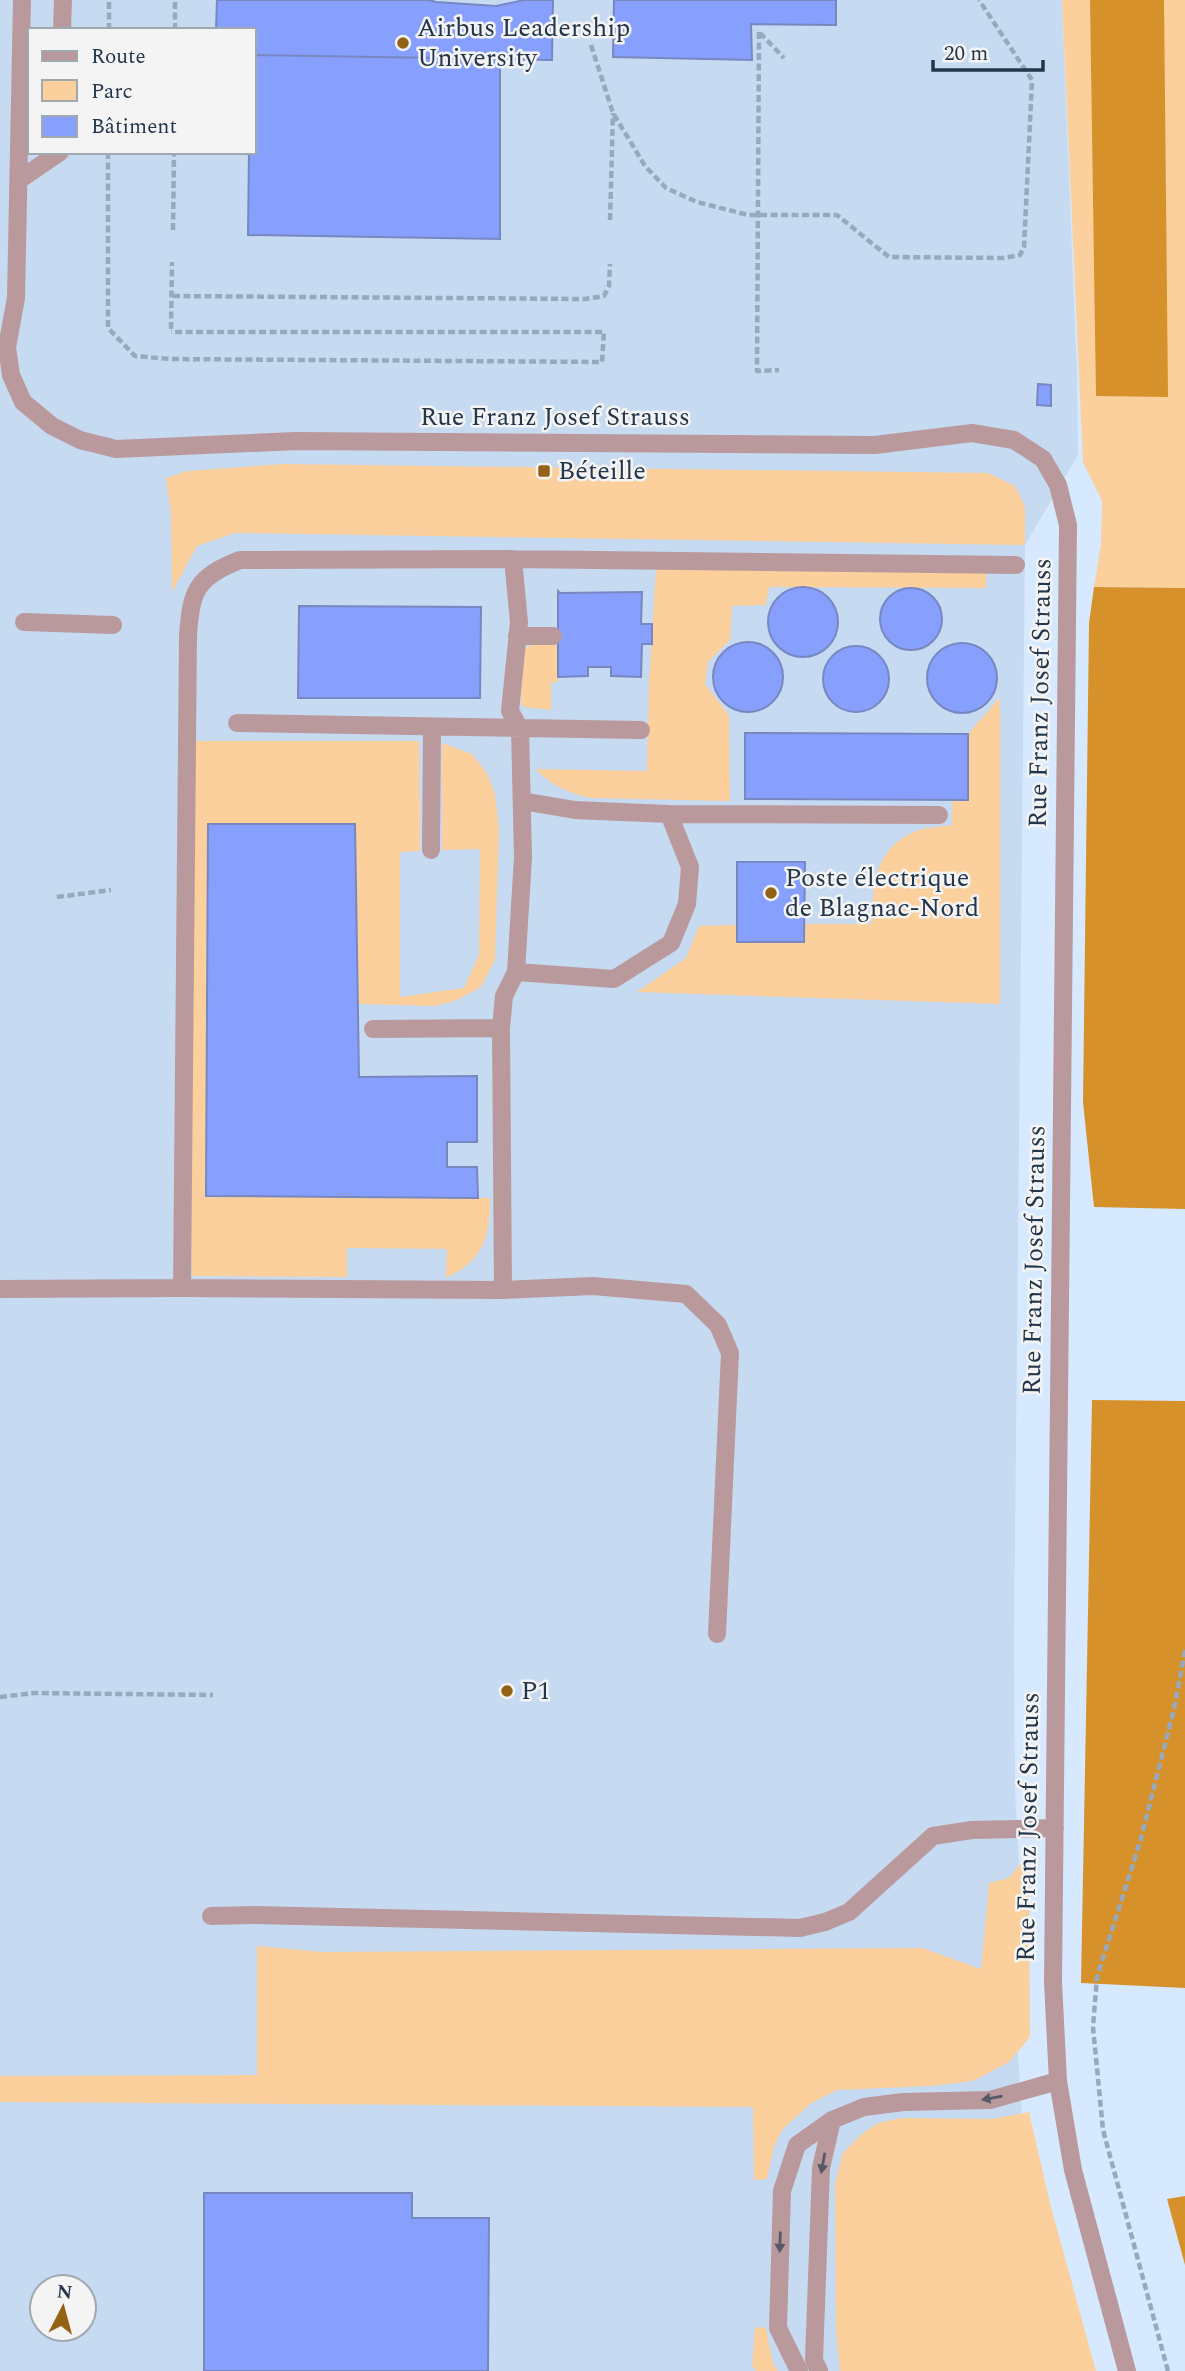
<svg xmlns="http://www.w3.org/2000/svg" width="1185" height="2371" font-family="Spectral,serif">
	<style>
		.built { fill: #c6daf2; fill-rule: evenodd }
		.green { fill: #fbd09d }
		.forest { fill: #d6912b }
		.building { fill: #88a0fd; stroke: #7787c0; stroke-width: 2 }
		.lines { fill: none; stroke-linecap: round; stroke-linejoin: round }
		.path { stroke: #96a9be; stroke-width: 4.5; stroke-dasharray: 7 3.5; stroke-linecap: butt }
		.minor { stroke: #ba999c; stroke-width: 18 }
		.oneway { fill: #585967 }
		.poi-dot { fill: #946214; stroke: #f4f4f4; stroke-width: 2.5 }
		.labels { text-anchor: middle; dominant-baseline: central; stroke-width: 5; stroke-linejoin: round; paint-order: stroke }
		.poi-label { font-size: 26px; fill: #23364b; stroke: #f4f4f4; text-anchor: start }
		.street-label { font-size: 26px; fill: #23364b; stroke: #f4f4f4 }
	</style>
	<rect width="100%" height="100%" fill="#d6e9fe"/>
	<path class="built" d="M0 0H1062L1077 376 1078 455 1025 545 1014 1642 1015 1791 1019 1865 1017 2038 1024 2144 1085 2371H0ZM30 30H254V152H30ZM42 2287H84V2329H42Z"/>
	<path class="green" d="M1062 0H1185V588L1094 587 1101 544 1102 501 1083 462Z
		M283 464 988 473 1015 486 1025 507V545L235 533 197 546 172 592 171 514 166 478 187 471Z
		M656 568 986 571V588L769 587 766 605 732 606 730 640 708 662 705 684 729 715 730 801 590 798C569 793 551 786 536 769L647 771 649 683Z
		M532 645H558V682H551V710L523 707 521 702 523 649Z
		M1000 697V1004L637 992 686 958 699 926 737 925V942H804L805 924H871C874 885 873 850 914 832 925 827 940 827 952 825V801L968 800V734Z
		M195 741H419L420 851 400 852V997L464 988 479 955 480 849 442 850V743L472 754 487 773 495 794 499 829 495 960 481 987 457 1000 435 1006 357 1004 355 824H208L206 1196 490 1198C490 1237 484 1260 446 1278L447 1249 347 1248V1277L192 1276 190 1195Z
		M1029 1854 1030 2037 1009 2062 973 2081 931 2086 837 2090 810 2104 782 2130 774 2147 767 2179 754 2180 753 2107 0 2102V2076L257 2075V1946L322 1952 922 1948 981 1969 989 1883 1009 1878Z
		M1029 2112 1051 2207 1096 2371H840L836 2328 835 2184 843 2153 862 2134 878 2123 901 2118 992 2119Z
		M755 2327 766 2328 773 2364 778 2371H757L752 2366Z"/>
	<path class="forest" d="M1090 0H1164L1168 397 1096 396Z
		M1094 587 1185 588V1209L1094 1207 1083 1102 1089 623Z
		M1092 1400 1185 1401V1988L1081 1983Z
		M1185 2196V2265L1167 2199Z"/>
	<path class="building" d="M217 0H429L436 2 496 6 524 0H553L552 60 254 55V30H216Z
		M614 0H836V25L751 24 752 60 613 57Z
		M254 55 500 59V239L248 235 249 152H254Z
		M1038 384 1051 385V406L1037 405Z
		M768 622a35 35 0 1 1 70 0a35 35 0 1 1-70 0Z
		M880 619a31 31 0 1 1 62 0a31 31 0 1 1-62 0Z
		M558 591 560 593 642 592 641 624H652V644H642L641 677 611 676V667H588V676L558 677Z
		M299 606 481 607 480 698H298Z
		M713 677a35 35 0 1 1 70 0a35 35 0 1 1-70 0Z
		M927 678a35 35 0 1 1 70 0a35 35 0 1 1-70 0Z
		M823 679a33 33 0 1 1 66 0a33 33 0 1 1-66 0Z
		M745 733 968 734V800L745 799Z
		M208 824H355L359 1077 477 1076V1142H447V1167H477L478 1198 206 1196Z
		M737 862H805L804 942H737Z
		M204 2193H412V2218H489L488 2371H204Z"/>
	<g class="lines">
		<path class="path" d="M109 30V0
			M175 30V0
			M759 32 757 371 779 370
			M760 33 784 58
			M591 45 613 113 645 166 666 188 697 202 748 215H837L889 257 1003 258 1020 255 1024 247 1032 80 979 0
			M108 152V328L135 356 170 359 602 362 604 332H171
			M610 220 613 113
			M173 230 174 152
			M173 296 585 299 604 296 609 286 610 264
			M171 329 172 262
			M57 897 111 890
			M0 1697 34 1693 213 1695
			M1168 2371 1103 2130 1093 2027 1097 1977 1140 1842 1174 1709 1185 1650"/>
		<path class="minor" d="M22 0 16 298 7 347 11 375 23 402 52 426 80 440 116 449 296 441 875 445 972 433 1014 440 1043 459 1058 485 1068 525 1053 1982 1058 2081 1073 2170 1127 2371
			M62 30 63 0
			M19 180 60 152
			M24 622 113 625
			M517 636H553
			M237 723 641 730
			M522 801 575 810 669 814 939 815
			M431 850 432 727
			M516 972 614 979 671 943 687 904 690 867 669 814
			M373 1029 501 1028
			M182 1288 188 636C191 591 196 577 240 560L513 559 1016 565
			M0 1289 182 1288 503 1290 593 1286 686 1294 718 1325 730 1353 717 1634
			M503 1290 501 1028 504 996 516 972 523 857 520 729 510 711 519 622 513 559
			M211 1916 255 1915 800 1928 825 1922 849 1912 933 1836 972 1830 1055 1828
			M799 2371 778 2328 782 2191 797 2145 832 2120
			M819 2371 814 2360 821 2168 832 2120 864 2107 903 2102 990 2100 1058 2081"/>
	</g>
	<defs><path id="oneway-solid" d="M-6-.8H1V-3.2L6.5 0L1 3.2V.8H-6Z" transform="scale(1.75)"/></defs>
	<g class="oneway">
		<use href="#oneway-solid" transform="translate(992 2098) rotate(170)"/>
		<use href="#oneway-solid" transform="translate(823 2163) rotate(100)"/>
		<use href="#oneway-solid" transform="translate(780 2242) rotate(92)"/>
	</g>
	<g class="poi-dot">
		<circle cx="403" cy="43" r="7"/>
		<rect x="537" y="464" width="14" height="14" rx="3.5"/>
		<circle cx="771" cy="893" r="7"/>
		<circle cx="507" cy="1691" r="7"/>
	</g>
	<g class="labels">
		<g class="poi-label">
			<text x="417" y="28">Airbus Leadership<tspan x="417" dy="30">University</tspan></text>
			<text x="558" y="471">Béteille</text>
			<text x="785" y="878">Poste électrique<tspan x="785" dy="30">de Blagnac-Nord</tspan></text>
			<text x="521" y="1691">P1</text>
		</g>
		<g class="street-label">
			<text x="555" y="417">Rue Franz Josef Strauss</text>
			<text transform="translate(1040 693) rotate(-89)">Rue Franz Josef Strauss</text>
			<text transform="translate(1034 1260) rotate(-89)">Rue Franz Josef Strauss</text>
			<text transform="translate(1028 1827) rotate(-89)">Rue Franz Josef Strauss</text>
		</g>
	</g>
	<rect x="28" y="28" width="228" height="126" fill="#f4f4f4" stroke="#a0a8b0" stroke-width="2"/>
	<rect x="42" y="51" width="35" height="10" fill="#ba999c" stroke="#a0a8b0" stroke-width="2"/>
	<text x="91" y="63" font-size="21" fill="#23364b">Route</text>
	<rect x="42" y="80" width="35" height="21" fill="#fbd09d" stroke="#a0a8b0" stroke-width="2"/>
	<text x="91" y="98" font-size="21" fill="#23364b">Parc</text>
	<rect x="42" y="116" width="35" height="21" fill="#88a0fd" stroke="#a0a8b0" stroke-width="2"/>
	<text x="91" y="133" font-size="21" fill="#23364b">Bâtiment</text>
	<g transform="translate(63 2308) rotate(6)"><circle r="33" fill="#f4f4f4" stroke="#a0a8b0" stroke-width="2"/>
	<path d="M0-5L12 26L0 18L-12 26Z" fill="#946214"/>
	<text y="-10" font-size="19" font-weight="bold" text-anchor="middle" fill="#23364b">N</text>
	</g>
	<path d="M933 60v10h110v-10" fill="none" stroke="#23364b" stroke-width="3.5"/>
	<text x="944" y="60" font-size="21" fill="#23364b" stroke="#f4f4f4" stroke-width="5" paint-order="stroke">20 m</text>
</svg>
